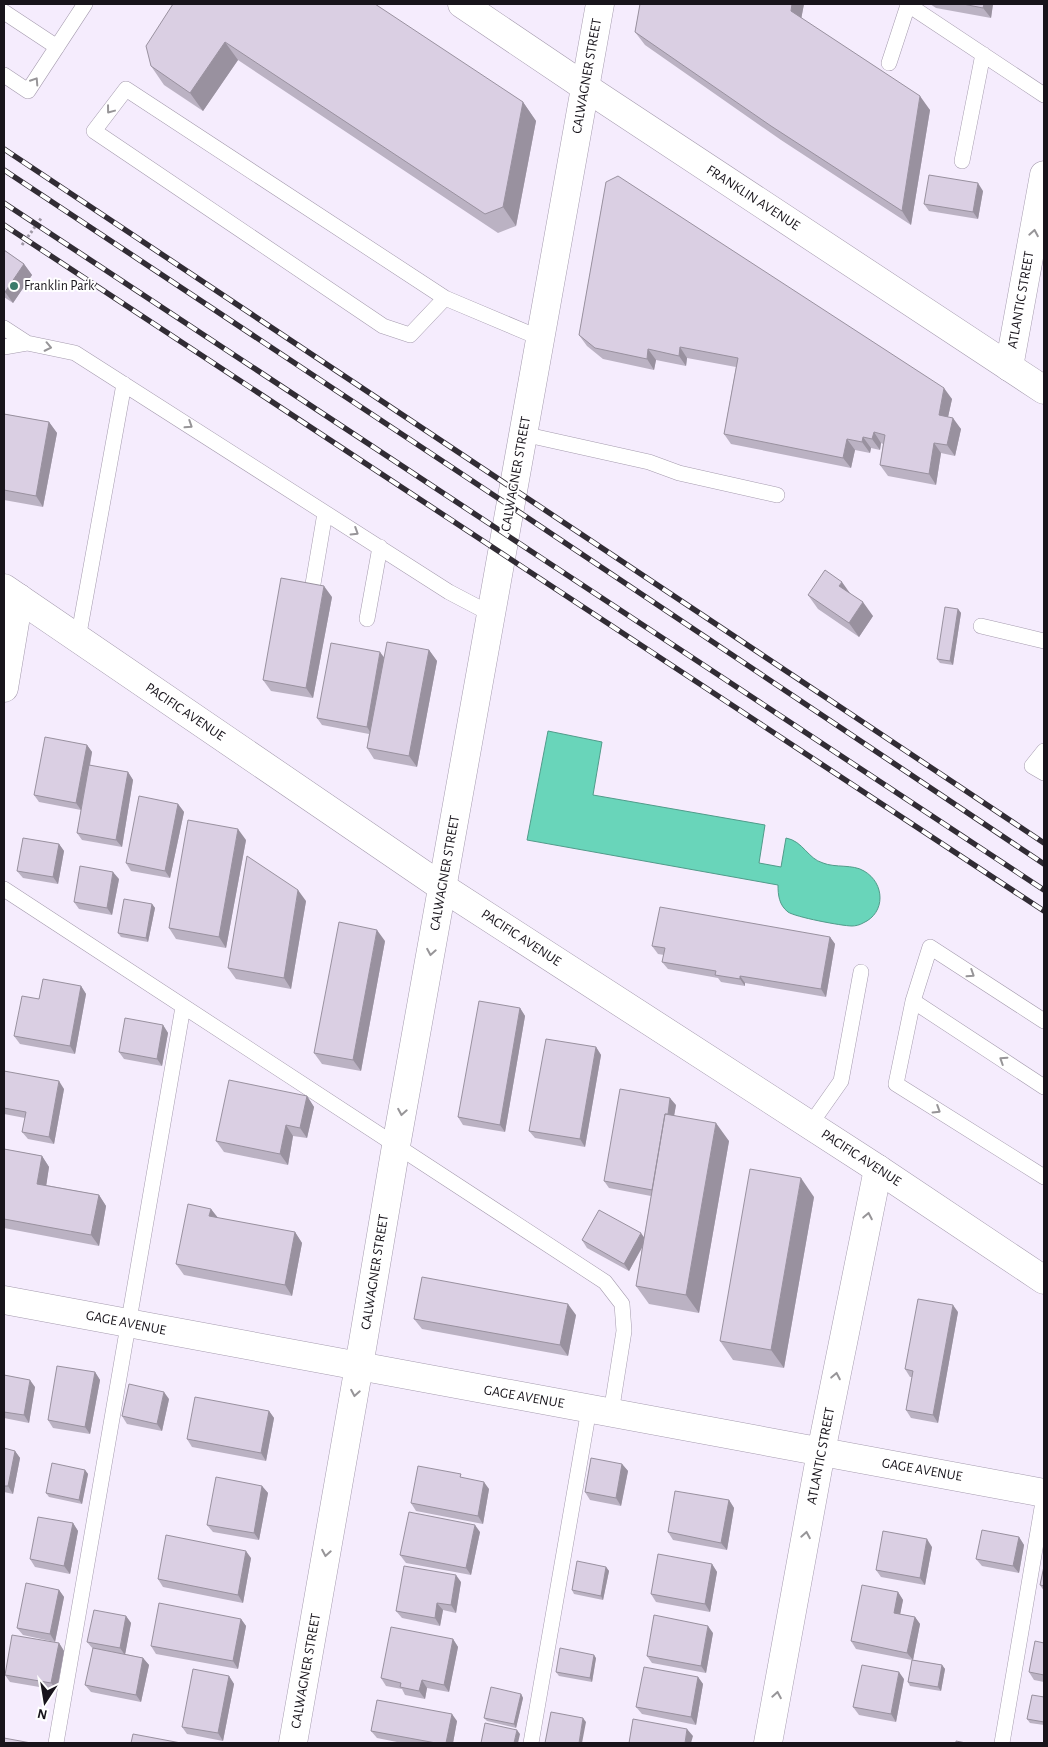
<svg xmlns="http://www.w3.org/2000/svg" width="1048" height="1747" font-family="'Alegreya Sans',sans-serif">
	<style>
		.water { fill: #69d5ba; stroke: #519b8a }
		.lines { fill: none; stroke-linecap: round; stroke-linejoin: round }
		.lane-casing { stroke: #a59bae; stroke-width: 16 }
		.street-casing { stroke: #a59bae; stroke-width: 29 }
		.secondary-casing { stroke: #a59bae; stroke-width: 29 }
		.path { stroke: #9e97a4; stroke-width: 3; stroke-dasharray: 2.5 2.5; stroke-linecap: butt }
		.lane { stroke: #fff; stroke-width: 15 }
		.street { stroke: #fff; stroke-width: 28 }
		.secondary { stroke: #fff; stroke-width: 28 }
		.rail-casing { stroke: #312c34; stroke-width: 5.5 }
		.rail { stroke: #fff; stroke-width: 4; stroke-dasharray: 11; stroke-linecap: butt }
		.wall { fill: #bbb2c3 }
		.shaded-wall { fill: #99919f }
		.building { fill: #dacfe3; stroke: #99919f }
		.oneway { stroke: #979598 }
		.poi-dot { fill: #3a7b6b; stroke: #fff; stroke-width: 2 }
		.labels { text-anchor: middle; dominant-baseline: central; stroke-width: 4; stroke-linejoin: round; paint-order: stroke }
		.street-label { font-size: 14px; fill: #18141b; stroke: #fff }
		.poi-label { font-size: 14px; fill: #18141b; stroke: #fff; text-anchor: start }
	</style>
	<rect width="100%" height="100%" fill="#f5ecfd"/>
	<path class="water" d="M548 731 602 742 593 795 765 825 759 863 781 867 786 838C803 841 808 859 823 863 835 868 853 864 864 871 885 883 886 913 863 923 860 925 855 926 852 926 842 926 795 917 788 912 779 905 778 895 778 885L527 840Z"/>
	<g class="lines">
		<defs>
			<path id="lane" d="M907 4 1044 95
				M4 12 57 47
				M889 63 908 5
				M4 75 28 91 85 4
				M962 161 983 54
				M445 298 126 89 94 131 383 326 410 335 445 298 540 338
				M4 328 27 343 75 353 449 592 491 614
				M4 347 27 343
				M523 434 649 462 679 473 777 495
				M313 584 325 513
				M367 619 380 547
				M981 626 1044 641
				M78 639 124 384
				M1044 751 1032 766 1044 773
				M4 889 605 1282 622 1304 624 1331 611 1413
				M913 1001 1044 1087
				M1044 1021 930 947 913 1001 896 1084 1044 1177
				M810 1125 841 1081 861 972
				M56 1743 183 1007
				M531 1743 589 1409
				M1002 1743 1044 1496"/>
			<path id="street" d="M1009 367 1044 175
				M4 688 19 598
				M4 1300 1044 1493
				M293 1743 359 1366 396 1146 600 4
				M768 1743 821 1452 878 1169"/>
			<path id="secondary" d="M462 4 585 87 1044 390
				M4 588 442 887 878 1169 1044 1280"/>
		</defs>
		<use href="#lane" class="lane-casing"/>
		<use href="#street" class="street-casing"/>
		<use href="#secondary" class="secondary-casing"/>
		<path class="path" d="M22 245 42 217"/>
		<use href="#lane" class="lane"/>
		<use href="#street" class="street"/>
		<use href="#secondary" class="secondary"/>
		<defs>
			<path id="rail" d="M4 149 1044 843
				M4 170 510 506 1044 864
				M4 203 1044 890
				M4 225 1044 911"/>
		</defs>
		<use href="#rail" class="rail-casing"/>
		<use href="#rail" class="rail"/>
	</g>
	<path class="wall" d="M173 4 523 102 536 121 516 226 498 233 238 60 203 111 164 85 151 66Z
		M640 4H804L801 19 930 110 911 225 781 140 645 45 635 32Z
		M930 4H993L991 18 936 8Z
		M606 182 952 399 948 417 961 429 955 456 941 453 936 485 888 476 880 465 883 444 881 443 880 450 871 448 870 453 855 450 851 468 731 444 724 434 736 367 687 358 686 366 656 360 654 370 603 359 587 346 579 335Z
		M983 191 978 219 929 211 924 204Z
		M4 250 24 264 32 275 13 303 4 297Z
		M4 414 49 422 57 433 43 507 4 500Z
		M808 595 873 616 859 637 818 609Z
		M332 597 313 698 271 691 263 680Z
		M958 609 961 613 953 665 940 663 937 659Z
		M429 650 437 661 417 767 374 759 367 748 369 734 322 725 317 718 384 657Z
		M87 745 92 752 90 766 128 772 133 780 122 847 82 840 77 833 81 810 39 802 34 795Z
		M178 804 184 812 170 878 131 871 126 863Z
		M246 840 226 948 176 939 169 928Z
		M59 844 64 851 58 884 23 878 17 871Z
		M119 879 112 915 79 909 74 902Z
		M306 901 291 989 236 979 228 968Z
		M152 904 155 908 148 942 121 937 118 933Z
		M830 937 835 944 826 997 745 983V986L721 982 718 978 668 969 662 962 664 955 658 954 652 946Z
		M385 941 361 1071 322 1064 314 1053Z
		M81 986 86 994 75 1054 20 1044 14 1036 39 999Z
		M520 1008 525 1016 505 1132 463 1125 458 1117Z
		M163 1025 168 1033 162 1066 124 1059 119 1052Z
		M596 1047 601 1055 585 1147 535 1138 529 1131Z
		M4 1071 64 1089 54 1144 28 1139 22 1132 25 1118 4 1114Z
		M307 1096 314 1107 307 1138 293 1136 288 1165 224 1152 216 1141Z
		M676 1105 674 1115 729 1141 699 1313 649 1304 636 1286 642 1248 629 1271 587 1248 582 1240 644 1237 651 1196 609 1188 604 1181Z
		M4 1149 42 1156 49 1167 46 1185 99 1195 106 1206 99 1246 4 1228Z
		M814 1197 784 1368 733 1360 720 1341Z
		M211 1209 217 1218 295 1232 302 1243 292 1296 184 1275 176 1264Z
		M958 1312 938 1423 911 1418 906 1410 912 1377H910L905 1369Z
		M576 1315 568 1356 422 1329 414 1319Z
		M95 1372 100 1380 90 1434 53 1428 48 1420Z
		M4 1375 35 1387 29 1423 4 1418Z
		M169 1399 162 1431 127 1424 122 1416Z
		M269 1411 274 1418 266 1461 192 1447 187 1439Z
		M4 1448 15 1451 20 1458 13 1494 4 1492Z
		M622 1464 628 1471 621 1506 590 1500 585 1492Z
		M85 1470 88 1474 82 1504 49 1497 46 1493Z
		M463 1478 489 1489 483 1524 416 1511 411 1503Z
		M262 1486 268 1493 259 1540 213 1532 207 1525Z
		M729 1500 734 1508 727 1550 673 1540 668 1532Z
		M73 1523 78 1531 70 1574 35 1567 30 1559Z
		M480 1532 471 1575 406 1563 400 1555Z
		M1019 1537 1024 1545 1019 1573 982 1566 976 1559Z
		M932 1547 925 1585 881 1577 876 1570Z
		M251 1558 243 1603 163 1587 158 1579Z
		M712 1564 717 1572 710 1612 656 1602 651 1594Z
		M1044 1566V1591L1040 1585Z
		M606 1567 609 1571 603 1600 574 1594 572 1590Z
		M461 1582 456 1613 443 1610 440 1626 402 1618 396 1611Z
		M59 1590 64 1597 55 1642 23 1635 17 1628Z
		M898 1592 903 1600 900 1614 915 1617 920 1624 913 1660 942 1665 945 1669 941 1691 910 1686 908 1682 912 1660 856 1649 851 1641Z
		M126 1616 131 1623 125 1654 143 1658 149 1665 141 1702 91 1692 85 1685 93 1649 87 1642Z
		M241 1619 246 1626 238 1669 156 1654 151 1646Z
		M713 1633 706 1673 652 1663 647 1656Z
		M453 1639 458 1647 449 1692 427 1688 425 1699 405 1695 402 1689 386 1686 381 1678Z
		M59 1643 64 1651 57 1690 10 1682 5 1675Z
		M1044 1643V1682L1034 1680 1029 1672Z
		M596 1658 592 1682 559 1676 556 1672Z
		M229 1676 234 1684 223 1741 187 1734 182 1727Z
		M698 1677 703 1684 696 1725 642 1714 636 1707Z
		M904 1679 896 1722 859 1715 853 1707Z
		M521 1694 523 1698 516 1728 487 1721 484 1718Z
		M1044 1697V1725L1030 1723 1027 1719Z
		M457 1721 453 1743H402L377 1738 371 1731Z"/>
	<path class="shaded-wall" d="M792 4H804L800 25 791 11Z
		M984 4H993L991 18 983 8Z
		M225 42 238 60 203 111 190 93Z
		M920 96 930 110 911 225 902 211Z
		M523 102 536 121 516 226 503 207Z
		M978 183 983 191 978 219 973 212Z
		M24 264 32 275 13 303 5 292Z
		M680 347 687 358 686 366 679 356Z
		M648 349 656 360 654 370 647 359Z
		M944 388 952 399 946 426 939 415Z
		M953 418 961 429 955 456 947 445Z
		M49 422 57 433 43 507 36 496Z
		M874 432 881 443 880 450 872 439Z
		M863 437 871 448 870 453 862 442Z
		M847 439 855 450 851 468 843 458Z
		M934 443 941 453 936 485 929 474Z
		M842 582 852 596 839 586Z
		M324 586 332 597 313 698 306 688Z
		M863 602 873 616 859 637 849 623Z
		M958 609 961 613 953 665 950 661Z
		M429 650 437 661 417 767 409 756Z
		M380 652 386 660 372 735 367 727Z
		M87 745 92 752 81 810 76 803Z
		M128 772 133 780 122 847 116 840Z
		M178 804 184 812 170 878 165 871Z
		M238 829 246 840 226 948 219 937Z
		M59 844 64 851 58 884 53 877Z
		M113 872 119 879 112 915 107 908Z
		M298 890 306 901 291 989 284 978Z
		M152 904 155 908 148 942 146 938Z
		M377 930 385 941 361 1071 353 1060Z
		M830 937 835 944 826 997 821 989Z
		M740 976 745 983V986L740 979Z
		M81 986 86 994 75 1054 70 1046Z
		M520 1008 525 1016 505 1132 500 1125Z
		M163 1025 168 1033 162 1066 157 1059Z
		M596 1047 601 1055 585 1147 580 1139Z
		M59 1081 64 1089 54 1144 49 1137Z
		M307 1096 314 1107 307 1138 300 1128Z
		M670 1098 676 1105 660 1197 654 1190Z
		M716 1123 729 1141 699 1313 686 1295Z
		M286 1125 293 1136 288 1165 280 1154Z
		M42 1156 49 1167 45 1194 37 1184Z
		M801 1178 814 1197 784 1368 771 1350Z
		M99 1195 106 1206 99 1246 91 1235Z
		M211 1209 219 1219 209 1216Z
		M295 1232 302 1243 292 1296 285 1285Z
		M641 1233 646 1240 629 1271 624 1264Z
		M568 1304 576 1315 568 1356 560 1345Z
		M953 1305 958 1312 938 1423 933 1415Z
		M95 1372 100 1380 90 1434 85 1427Z
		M30 1380 35 1387 29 1423 24 1415Z
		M164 1392 169 1399 162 1431 157 1424Z
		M269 1411 274 1418 266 1461 261 1453Z
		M15 1451 20 1458 13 1494 8 1486Z
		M622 1464 628 1471 621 1506 616 1498Z
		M85 1470 88 1474 82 1504 79 1500Z
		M484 1482 489 1489 483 1524 478 1516Z
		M262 1486 268 1493 259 1540 254 1533Z
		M729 1500 734 1508 727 1550 721 1543Z
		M73 1523 78 1531 70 1574 64 1566Z
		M475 1525 480 1532 471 1575 466 1568Z
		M1019 1537 1024 1545 1019 1573 1013 1566Z
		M927 1539 932 1547 925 1585 920 1578Z
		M246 1551 251 1558 243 1603 238 1595Z
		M712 1564 717 1572 710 1612 705 1604Z
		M606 1567 609 1571 603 1600 601 1596Z
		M456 1575 461 1582 456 1613 451 1605Z
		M59 1590 64 1597 55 1642 50 1634Z
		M898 1592 903 1600 899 1620 894 1613Z
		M437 1603 443 1610 440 1626 435 1618Z
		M126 1616 131 1623 125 1655 120 1648Z
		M915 1617 920 1624 913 1660 907 1653Z
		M241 1619 246 1626 238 1669 233 1661Z
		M708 1626 713 1633 706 1673 701 1666Z
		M453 1639 458 1647 449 1692 444 1685Z
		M59 1643 64 1651 57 1690 51 1683Z
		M594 1655 596 1658 592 1682 590 1678Z
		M143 1658 149 1665 141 1702 136 1695Z
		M942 1665 945 1669 941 1691 938 1687Z
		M899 1672 904 1679 896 1722 891 1714Z
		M229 1676 234 1684 223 1741 218 1733Z
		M698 1677 703 1684 696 1725 691 1717Z
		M422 1680 427 1688 425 1699 419 1691Z
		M521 1694 523 1698 516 1728 514 1724Z
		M452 1714 457 1721 453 1743H446Z
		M583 1718 586 1722 582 1743H579Z
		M687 1729 693 1736 691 1743H685Z
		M517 1730 520 1734 518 1743H514Z"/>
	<path class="building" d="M173 4H375L523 102 503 207 485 214 225 42 190 93 151 66 146 46Z
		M640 4H792L791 11 920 96 902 211 771 126 635 32Z
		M963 4H984L983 8Z
		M929 175 978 183 973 212 924 204Z
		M618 176 944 388 939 415 953 418 947 445 934 443 929 474 880 465 885 435 874 432 872 439 863 437 862 442 847 439 843 458 724 434 738 358 680 347 679 356 648 349 647 359 595 348 579 335 606 182Z
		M4 250 24 264 5 292H4Z
		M4 414 49 422 36 496 4 490Z
		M825 570 842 582 839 586 863 602 849 623 808 595Z
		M281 578 324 586 306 688 263 680Z
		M945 607 958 609 950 661 937 659Z
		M387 642 429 650 409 756 367 748Z
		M331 643 380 652 367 727 317 718Z
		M45 737 87 745 76 803 34 795Z
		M89 765 128 772 116 840 77 833Z
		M139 796 178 804 165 871 126 863Z
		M188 820 238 829 219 937 169 928Z
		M23 838 59 844 53 877 17 871Z
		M247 856 298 890 284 978 228 968Z
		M80 866 113 872 107 908 74 902Z
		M124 899 152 904 146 938 118 933Z
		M660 907 830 937 821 989 740 976V979L715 975 716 971 662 962 665 948 652 946Z
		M339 922 377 930 353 1060 314 1053Z
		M43 979 81 986 70 1046 14 1036 22 996 39 999Z
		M479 1001 520 1008 500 1125 458 1117Z
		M125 1018 163 1025 157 1059 119 1052Z
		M546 1039 596 1047 580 1139 529 1131Z
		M4 1071 59 1081 49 1137 22 1132 26 1112 4 1108Z
		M229 1080 307 1096 300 1128 286 1125 280 1154 216 1141Z
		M620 1089 670 1098 668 1114H665L652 1190 604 1181Z
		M665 1114 716 1123 686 1295 636 1286Z
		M4 1149 42 1156 37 1184 99 1195 91 1235 4 1219Z
		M750 1169 801 1178 771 1350 720 1341Z
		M188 1204 211 1209 209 1216 295 1232 285 1285 176 1264Z
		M599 1210 641 1233 624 1264 582 1240Z
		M422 1277 568 1304 560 1345 414 1319Z
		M918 1299 953 1305 933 1415 906 1410 913 1371 905 1369Z
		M57 1366 95 1372 85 1427 48 1420Z
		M4 1375 30 1380 24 1415 4 1412Z
		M129 1384 164 1392 157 1424 122 1416Z
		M195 1397 269 1411 261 1453 187 1439Z
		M4 1448 15 1451 8 1486H4Z
		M591 1458 622 1464 616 1498 585 1492Z
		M52 1463 85 1470 79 1500 46 1493Z
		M418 1466 461 1474 460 1477 484 1482 478 1516 411 1503Z
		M216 1477 262 1486 254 1533 207 1525Z
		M675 1491 729 1500 721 1543 668 1532Z
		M409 1512 475 1525 466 1568 400 1555Z
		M38 1517 73 1523 64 1566 30 1559Z
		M982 1530 1019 1537 1013 1566 976 1559Z
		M883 1531 927 1539 920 1578 876 1570Z
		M166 1535 246 1551 238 1595 158 1579Z
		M658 1554 712 1564 705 1604 651 1594Z
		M577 1561 606 1567 601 1596 572 1590Z
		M404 1566 456 1575 451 1605 437 1603 435 1618 396 1611Z
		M1044 1566V1586L1040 1585Z
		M26 1583 59 1590 50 1634 17 1628Z
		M862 1585 898 1592 894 1613 915 1617 907 1653 851 1641Z
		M159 1603 241 1619 233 1661 151 1646Z
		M94 1610 126 1616 120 1648 87 1642Z
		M654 1615 708 1626 701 1666 647 1656Z
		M391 1627 453 1639 444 1685 422 1680 419 1691 400 1687 401 1683 381 1678Z
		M12 1635 59 1643 51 1683 5 1675Z
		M1035 1641 1044 1643V1675L1029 1672Z
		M93 1648 143 1658 136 1695 85 1685Z
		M560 1648 594 1655 590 1678 556 1672Z
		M912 1660 942 1665 938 1687 908 1682Z
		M862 1665 899 1672 891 1714 853 1707Z
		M644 1667 698 1677 691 1717 636 1707Z
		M193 1669 229 1676 218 1733 182 1727Z
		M491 1687 521 1694 514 1724 484 1718Z
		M1032 1695 1044 1697V1722L1027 1719Z
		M377 1700 452 1714 446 1743H436L371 1731Z
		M551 1712 583 1718 579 1743H545Z
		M633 1719 687 1729 685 1743H629Z
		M485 1723 517 1730 514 1743H481Z
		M133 1734 181 1743H131Z
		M4 1738 31 1743H4Z
		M956 1741 966 1743H956Z"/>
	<defs><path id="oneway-chevron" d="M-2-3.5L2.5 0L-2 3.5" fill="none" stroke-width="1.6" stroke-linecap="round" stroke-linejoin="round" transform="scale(1.25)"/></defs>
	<g class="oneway">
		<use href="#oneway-chevron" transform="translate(35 81) rotate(-57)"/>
		<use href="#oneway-chevron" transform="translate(110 110) rotate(127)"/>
		<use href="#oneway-chevron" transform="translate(1034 233) rotate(-80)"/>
		<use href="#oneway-chevron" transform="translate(48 347) rotate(12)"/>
		<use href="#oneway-chevron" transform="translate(189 425) rotate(33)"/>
		<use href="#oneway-chevron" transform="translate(355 532) rotate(32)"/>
		<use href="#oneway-chevron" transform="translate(431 952) rotate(100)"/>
		<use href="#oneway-chevron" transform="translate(971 974) rotate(33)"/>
		<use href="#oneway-chevron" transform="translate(1003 1060) rotate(-147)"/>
		<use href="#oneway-chevron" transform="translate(937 1110) rotate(32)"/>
		<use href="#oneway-chevron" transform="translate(402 1112) rotate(100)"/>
		<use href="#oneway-chevron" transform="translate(868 1216) rotate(-79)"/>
		<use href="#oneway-chevron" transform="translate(836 1376) rotate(-79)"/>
		<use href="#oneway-chevron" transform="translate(355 1393) rotate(100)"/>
		<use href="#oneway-chevron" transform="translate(806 1535) rotate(-80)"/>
		<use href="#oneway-chevron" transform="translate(326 1553) rotate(100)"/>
		<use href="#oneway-chevron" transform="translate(777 1695) rotate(-80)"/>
	</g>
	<circle class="poi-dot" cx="14" cy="286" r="5"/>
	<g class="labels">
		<g class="street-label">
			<text transform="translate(587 76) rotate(-80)">CALWAGNER STREET</text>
			<text transform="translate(753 198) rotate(33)">FRANKLIN AVENUE</text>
			<text transform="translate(1021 300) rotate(-80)">ATLANTIC STREET</text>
			<text transform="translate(516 474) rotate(-80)">CALWAGNER STREET</text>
			<text transform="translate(185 712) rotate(34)">PACIFIC AVENUE</text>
			<text transform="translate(445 873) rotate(-80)">CALWAGNER STREET</text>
			<text transform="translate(521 938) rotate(33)">PACIFIC AVENUE</text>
			<text transform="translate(861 1158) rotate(33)">PACIFIC AVENUE</text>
			<text transform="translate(375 1272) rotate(-81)">CALWAGNER STREET</text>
			<text transform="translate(126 1323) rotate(11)">GAGE AVENUE</text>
			<text transform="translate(524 1397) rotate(10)">GAGE AVENUE</text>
			<text transform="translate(821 1456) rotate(-79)">ATLANTIC STREET</text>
			<text transform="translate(922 1470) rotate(10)">GAGE AVENUE</text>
			<text transform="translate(306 1671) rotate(-80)">CALWAGNER STREET</text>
		</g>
		<g class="poi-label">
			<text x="24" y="286">Franklin Park</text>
		</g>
	</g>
	<rect width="1048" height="1747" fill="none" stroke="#18141b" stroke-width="10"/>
	<g transform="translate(45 1702) rotate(192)" stroke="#ffffff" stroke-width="4" paint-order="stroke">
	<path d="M0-4L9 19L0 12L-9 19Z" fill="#18141b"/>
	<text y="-8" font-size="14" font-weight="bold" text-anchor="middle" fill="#18141b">N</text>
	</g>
</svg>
